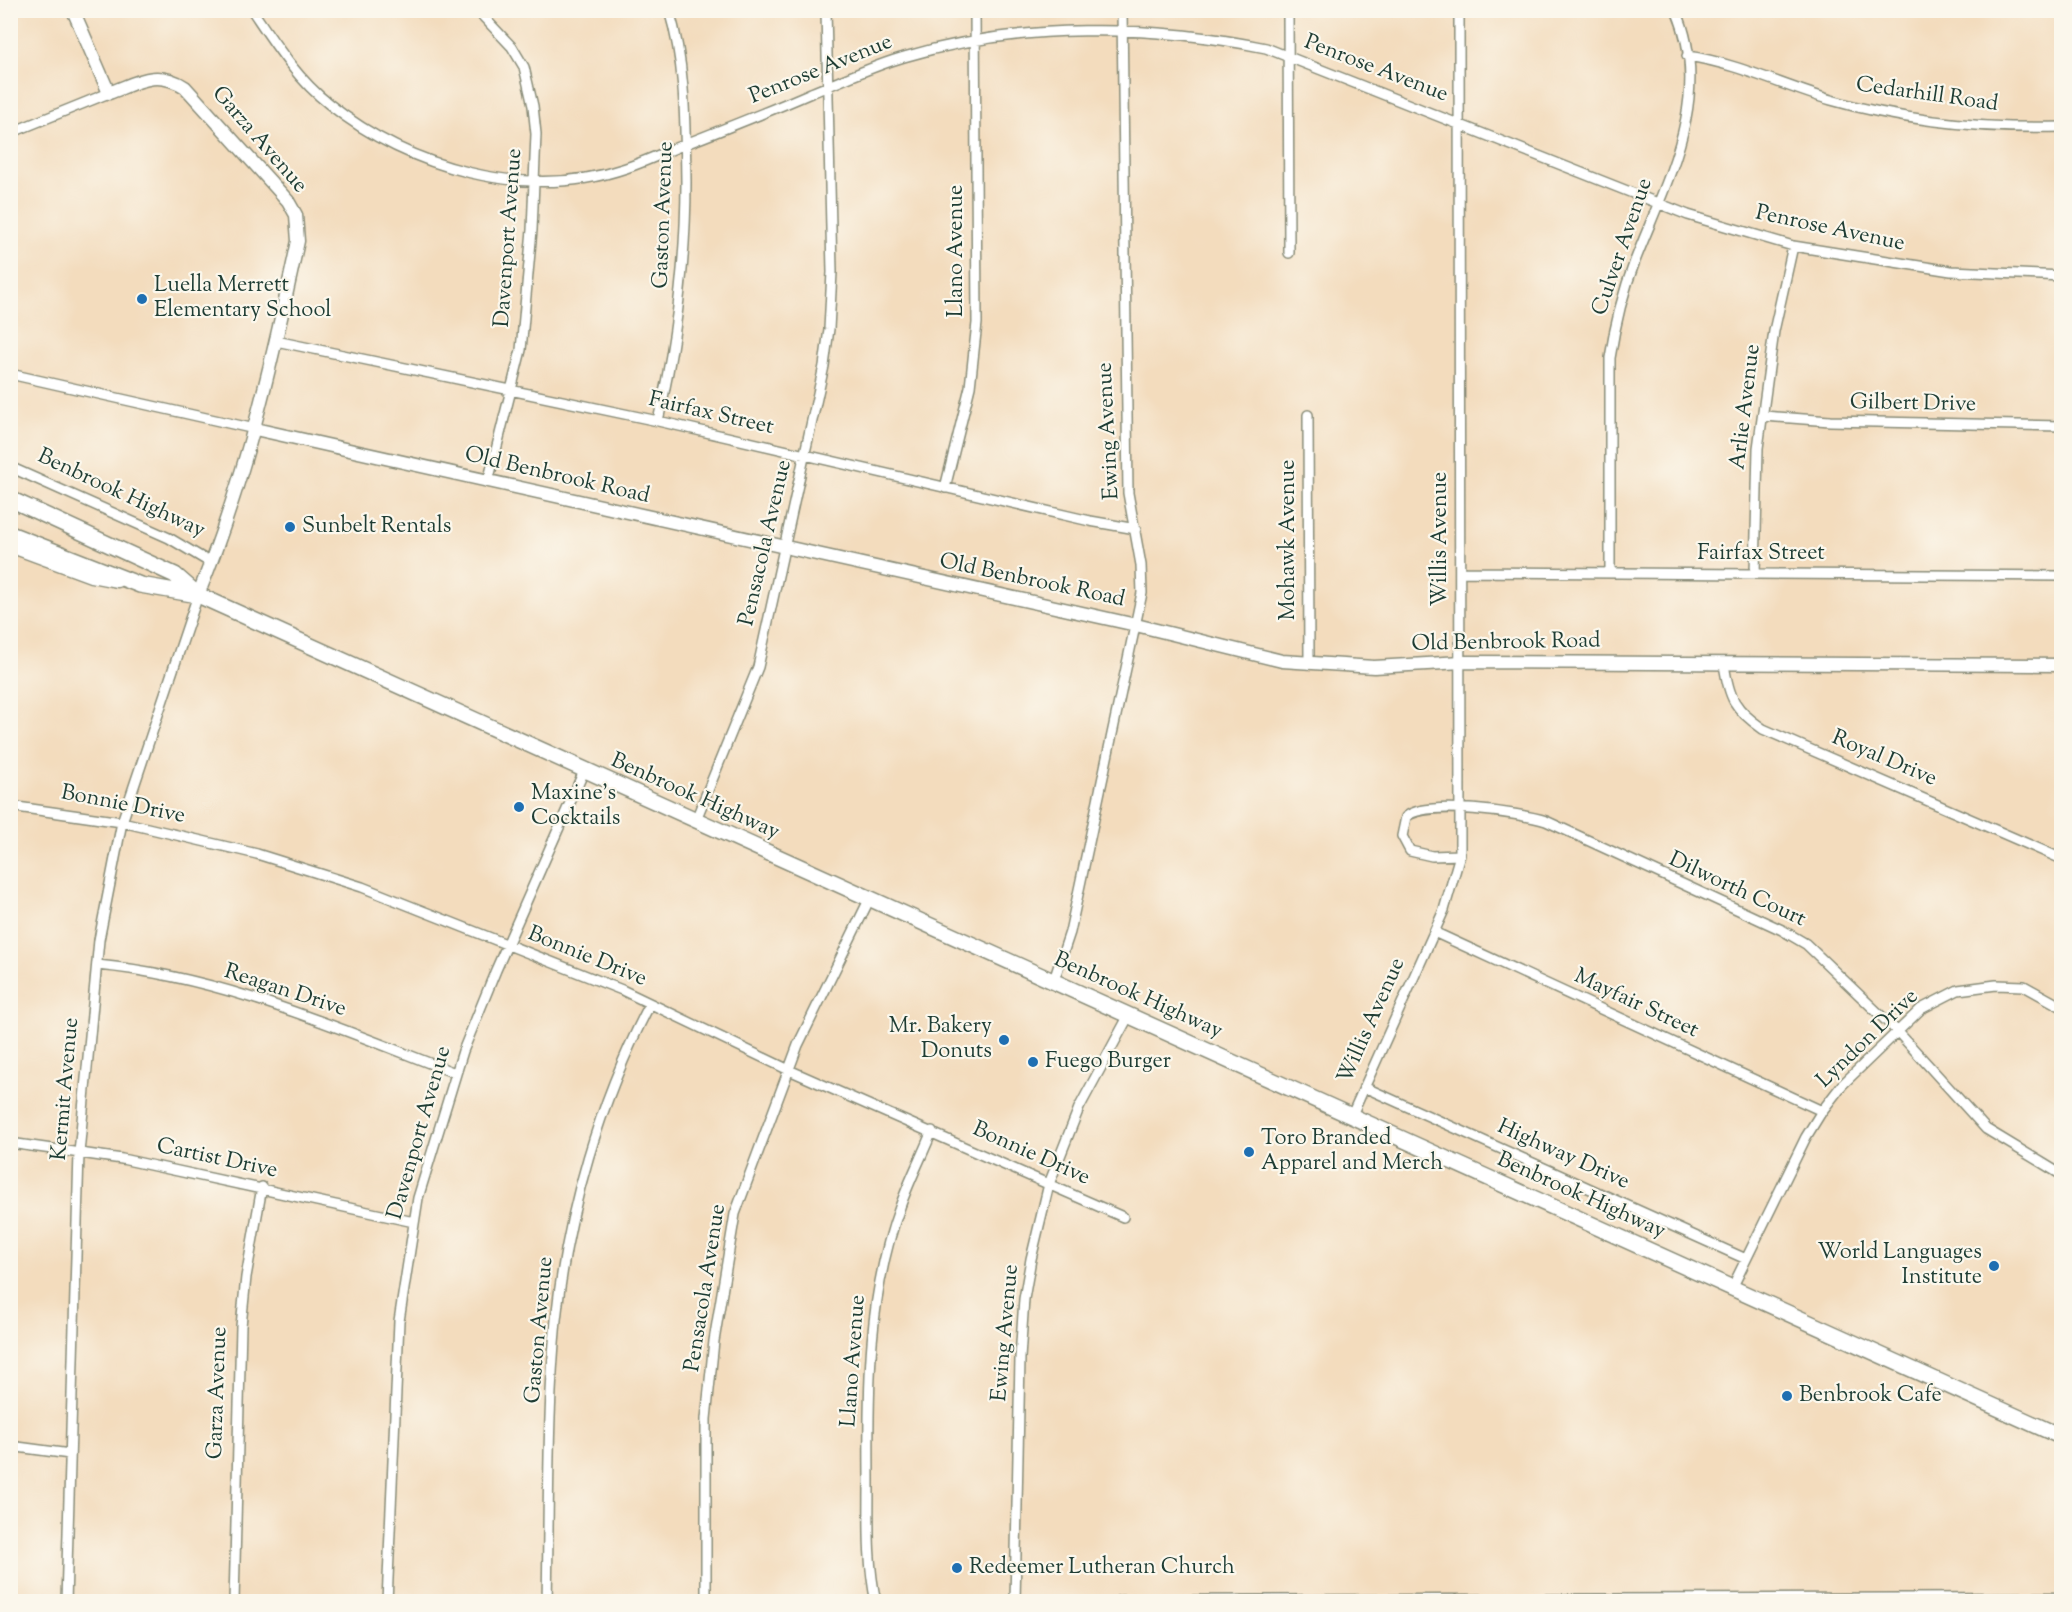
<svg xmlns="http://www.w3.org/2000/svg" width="2072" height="1612" font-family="'Sorts Mill Goudy',serif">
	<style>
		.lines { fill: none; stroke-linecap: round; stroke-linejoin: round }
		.minor-casing { stroke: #898c78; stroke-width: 12 }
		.tertiary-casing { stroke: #898c78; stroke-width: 15 }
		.primary-casing { stroke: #898c78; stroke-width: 18 }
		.minor { stroke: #fff; stroke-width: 9 }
		.tertiary { stroke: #fff; stroke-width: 12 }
		.primary { stroke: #fff; stroke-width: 15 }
		.poi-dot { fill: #1f6fb2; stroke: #fbf7ec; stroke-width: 2 }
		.labels { text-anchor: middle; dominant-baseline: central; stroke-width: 4.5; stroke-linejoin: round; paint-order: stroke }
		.street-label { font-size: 22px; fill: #1f3d34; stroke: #fbf7ec }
		.poi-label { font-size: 22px; fill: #1f3d34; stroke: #fbf7ec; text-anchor: start }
	</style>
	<rect width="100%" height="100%" fill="#fbf7ec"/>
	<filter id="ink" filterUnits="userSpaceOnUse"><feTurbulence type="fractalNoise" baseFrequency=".0167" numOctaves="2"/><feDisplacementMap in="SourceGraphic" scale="12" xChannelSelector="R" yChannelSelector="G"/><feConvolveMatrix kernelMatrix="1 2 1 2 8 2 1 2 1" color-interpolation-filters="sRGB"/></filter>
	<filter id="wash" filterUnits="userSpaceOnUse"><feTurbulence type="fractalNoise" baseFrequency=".008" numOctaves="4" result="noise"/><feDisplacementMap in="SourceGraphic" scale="24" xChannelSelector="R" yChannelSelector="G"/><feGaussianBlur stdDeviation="1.35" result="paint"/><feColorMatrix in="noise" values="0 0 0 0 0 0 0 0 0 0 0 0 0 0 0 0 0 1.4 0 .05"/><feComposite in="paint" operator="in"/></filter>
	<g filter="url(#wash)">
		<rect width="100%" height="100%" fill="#f3dcbd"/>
	</g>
	<g filter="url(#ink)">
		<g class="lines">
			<defs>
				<path id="minor" d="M252 10C275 44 297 79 329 104 409 168 527 202 626 168 647 161 667 151 688 143 729 127 770 111 811 93 842 81 872 66 904 57 1017 23 1152 24 1266 48L1688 215 1793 246 1951 271 2062 276
					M477 10 512 47 524 67 533 106 536 134 532 230 521 350 488 482
					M1288 10 1289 253
					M1687 56C1737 63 1783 86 1831 100 1904 121 1986 129 2062 127
					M10 133 109 93
					M276 341 658 421 1090 521 1136 529
					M10 374 255 429
					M1308 415 1309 664
					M1763 416 1830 421 2062 426
					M658 421C676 341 686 264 686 182 685 124 686 66 669 10
					M10 467 169 538 211 563
					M945 488 970 387 977 323 975 10
					M1461 572 2062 576
					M1610 573V358C1615 325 1623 292 1635 261 1666 181 1714 97 1676 10
					M1755 574 1758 448 1774 331 1793 246
					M1724 664C1729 698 1734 709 1763 729L2062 859
					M10 806 122 822 257 854 362 887 622 990 789 1070 1123 1217
					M695 822 758 667 824 366 829 329 832 272 826 10
					M1460 855 1432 856 1410 851 1402 836 1406 817C1425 799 1521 813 1546 821L1782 930 1806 944 1898 1032 1986 1129 2062 1175
					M1434 932 1822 1111
					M97 965C221 976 340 1029 455 1073
					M1053 983 1070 932 1142 593 1141 565 1128 493 1122 10
					M1364 1087 1746 1259
					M1351 1117 1444 910 1460 855 1459 10
					M10 1143 122 1159 414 1222
					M1732 1288 1806 1137 1822 1111 1842 1085 1921 1009 1958 990 1996 985 2024 986 2062 1007
					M10 1446 70 1454
					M66 1602 79 1153 99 940 122 822 198 595
					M234 1602 241 1326 246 1277 262 1187
					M387 1602 399 1321 418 1198 463 1051 496 970 584 771
					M547 1602C549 1508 547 1413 556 1320 567 1212 600 1100 650 1004
					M706 1602V1419L714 1341 735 1214 798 1045 869 900
					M876 1602C867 1561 869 1520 869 1479 868 1387 868 1294 900 1207 909 1181 922 1156 932 1131
					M1015 1602 1020 1358 1024 1299 1031 1259 1049 1184 1079 1108 1128 1017"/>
				<path id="tertiary" d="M73 10 109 93C138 82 156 69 185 87L288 201 296 215 298 241C272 362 245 481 198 595
					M255 429 1136 625 1282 661 1374 667 1462 662 2062 665
					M10 546 91 576 117 581
					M1120 1602 2062 1599"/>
				<path id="primary" d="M10 499 175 575 198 595
					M10 534 140 585 198 595 2062 1437"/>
			</defs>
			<use href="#minor" class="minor-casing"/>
			<use href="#tertiary" class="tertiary-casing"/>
			<use href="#primary" class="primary-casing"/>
			<use href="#minor" class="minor"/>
			<use href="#tertiary" class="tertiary"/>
			<use href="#primary" class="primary"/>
		</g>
	</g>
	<g class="poi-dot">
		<circle cx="142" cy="299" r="6"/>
		<circle cx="290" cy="527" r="6"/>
		<circle cx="519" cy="807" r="6"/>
		<circle cx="1004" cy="1040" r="6"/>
		<circle cx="1033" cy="1062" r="6"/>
		<circle cx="1249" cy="1152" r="6"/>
		<circle cx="1994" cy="1266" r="6"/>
		<circle cx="1787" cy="1396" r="6"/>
		<circle cx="957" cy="1568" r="6"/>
	</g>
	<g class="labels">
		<g class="street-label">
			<text transform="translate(1376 69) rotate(21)">Penrose Avenue</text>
			<text transform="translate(821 70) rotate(-22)">Penrose Avenue</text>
			<text transform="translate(1927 95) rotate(8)">Cedarhill Road</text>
			<text transform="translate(259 140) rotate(49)">Garza Avenue</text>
			<text transform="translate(664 215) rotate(-88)">Gaston Avenue</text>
			<text transform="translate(1830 229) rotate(12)">Penrose Avenue</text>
			<text transform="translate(509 238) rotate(-86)">Davenport Avenue</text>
			<text transform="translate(1623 247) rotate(-71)">Culver Avenue</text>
			<text transform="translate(957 251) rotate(-90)">Llano Avenue</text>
			<text transform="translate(1913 404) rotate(1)">Gilbert Drive</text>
			<text transform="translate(1746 407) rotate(-83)">Arlie Avenue</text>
			<text transform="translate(711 414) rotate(13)">Fairfax Street</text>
			<text transform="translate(1109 431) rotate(-93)">Ewing Avenue</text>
			<text transform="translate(557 476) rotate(13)">Old Benbrook Road</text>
			<text transform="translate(121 494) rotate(25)">Benbrook Highway</text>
			<text transform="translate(1441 539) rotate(-90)">Willis Avenue</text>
			<text transform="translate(1289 540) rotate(-90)">Mohawk Avenue</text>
			<text transform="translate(766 543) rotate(-77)">Pensacola Avenue</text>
			<text x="1761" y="554">Fairfax Street</text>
			<text transform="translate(1032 581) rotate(12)">Old Benbrook Road</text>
			<text transform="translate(1506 643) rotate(-1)">Old Benbrook Road</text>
			<text transform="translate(1884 759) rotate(23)">Royal Drive</text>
			<text transform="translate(695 797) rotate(24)">Benbrook Highway</text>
			<text transform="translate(123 805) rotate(11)">Bonnie Drive</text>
			<text transform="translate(1737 890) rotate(25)">Dilworth Court</text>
			<text transform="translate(587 957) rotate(22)">Bonnie Drive</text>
			<text transform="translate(285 991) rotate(18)">Reagan Drive</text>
			<text transform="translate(1138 996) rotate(24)">Benbrook Highway</text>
			<text transform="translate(1636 1004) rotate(25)">Mayfair Street</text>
			<text transform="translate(1372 1021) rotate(-66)">Willis Avenue</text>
			<text transform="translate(1868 1039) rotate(-44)">Lyndon Drive</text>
			<text transform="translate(66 1089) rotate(-85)">Kermit Avenue</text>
			<text transform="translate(420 1133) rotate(-74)">Davenport Avenue</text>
			<text transform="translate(1031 1154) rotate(24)">Bonnie Drive</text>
			<text transform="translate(1563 1155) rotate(24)">Highway Drive</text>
			<text transform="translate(217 1159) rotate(12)">Cartist Drive</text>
			<text transform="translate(1581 1196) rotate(24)">Benbrook Highway</text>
			<text transform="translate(706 1288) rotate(-81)">Pensacola Avenue</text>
			<text transform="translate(540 1330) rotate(-85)">Gaston Avenue</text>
			<text transform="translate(1006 1333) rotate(-85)">Ewing Avenue</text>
			<text transform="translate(854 1361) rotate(-86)">Llano Avenue</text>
			<text transform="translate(218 1393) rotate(-88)">Garza Avenue</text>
		</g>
		<g class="poi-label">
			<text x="154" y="286">Luella Merrett<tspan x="154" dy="25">Elementary School</tspan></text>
			<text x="302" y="527">Sunbelt Rentals</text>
			<text x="531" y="794">Maxine's<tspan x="531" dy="25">Cocktails</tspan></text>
			<text x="992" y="1027" text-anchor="end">Mr. Bakery<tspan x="992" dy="25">Donuts</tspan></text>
			<text x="1045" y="1062">Fuego Burger</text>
			<text x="1261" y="1139">Toro Branded<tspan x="1261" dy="25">Apparel and Merch</tspan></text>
			<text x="1982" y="1253" text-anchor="end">World Languages<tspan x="1982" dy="25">Institute</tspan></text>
			<text x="1799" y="1396">Benbrook Cafe</text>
			<text x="969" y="1568">Redeemer Lutheran Church</text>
		</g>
	</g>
	<rect width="2072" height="1612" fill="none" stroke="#fbf7ec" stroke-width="36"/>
</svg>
